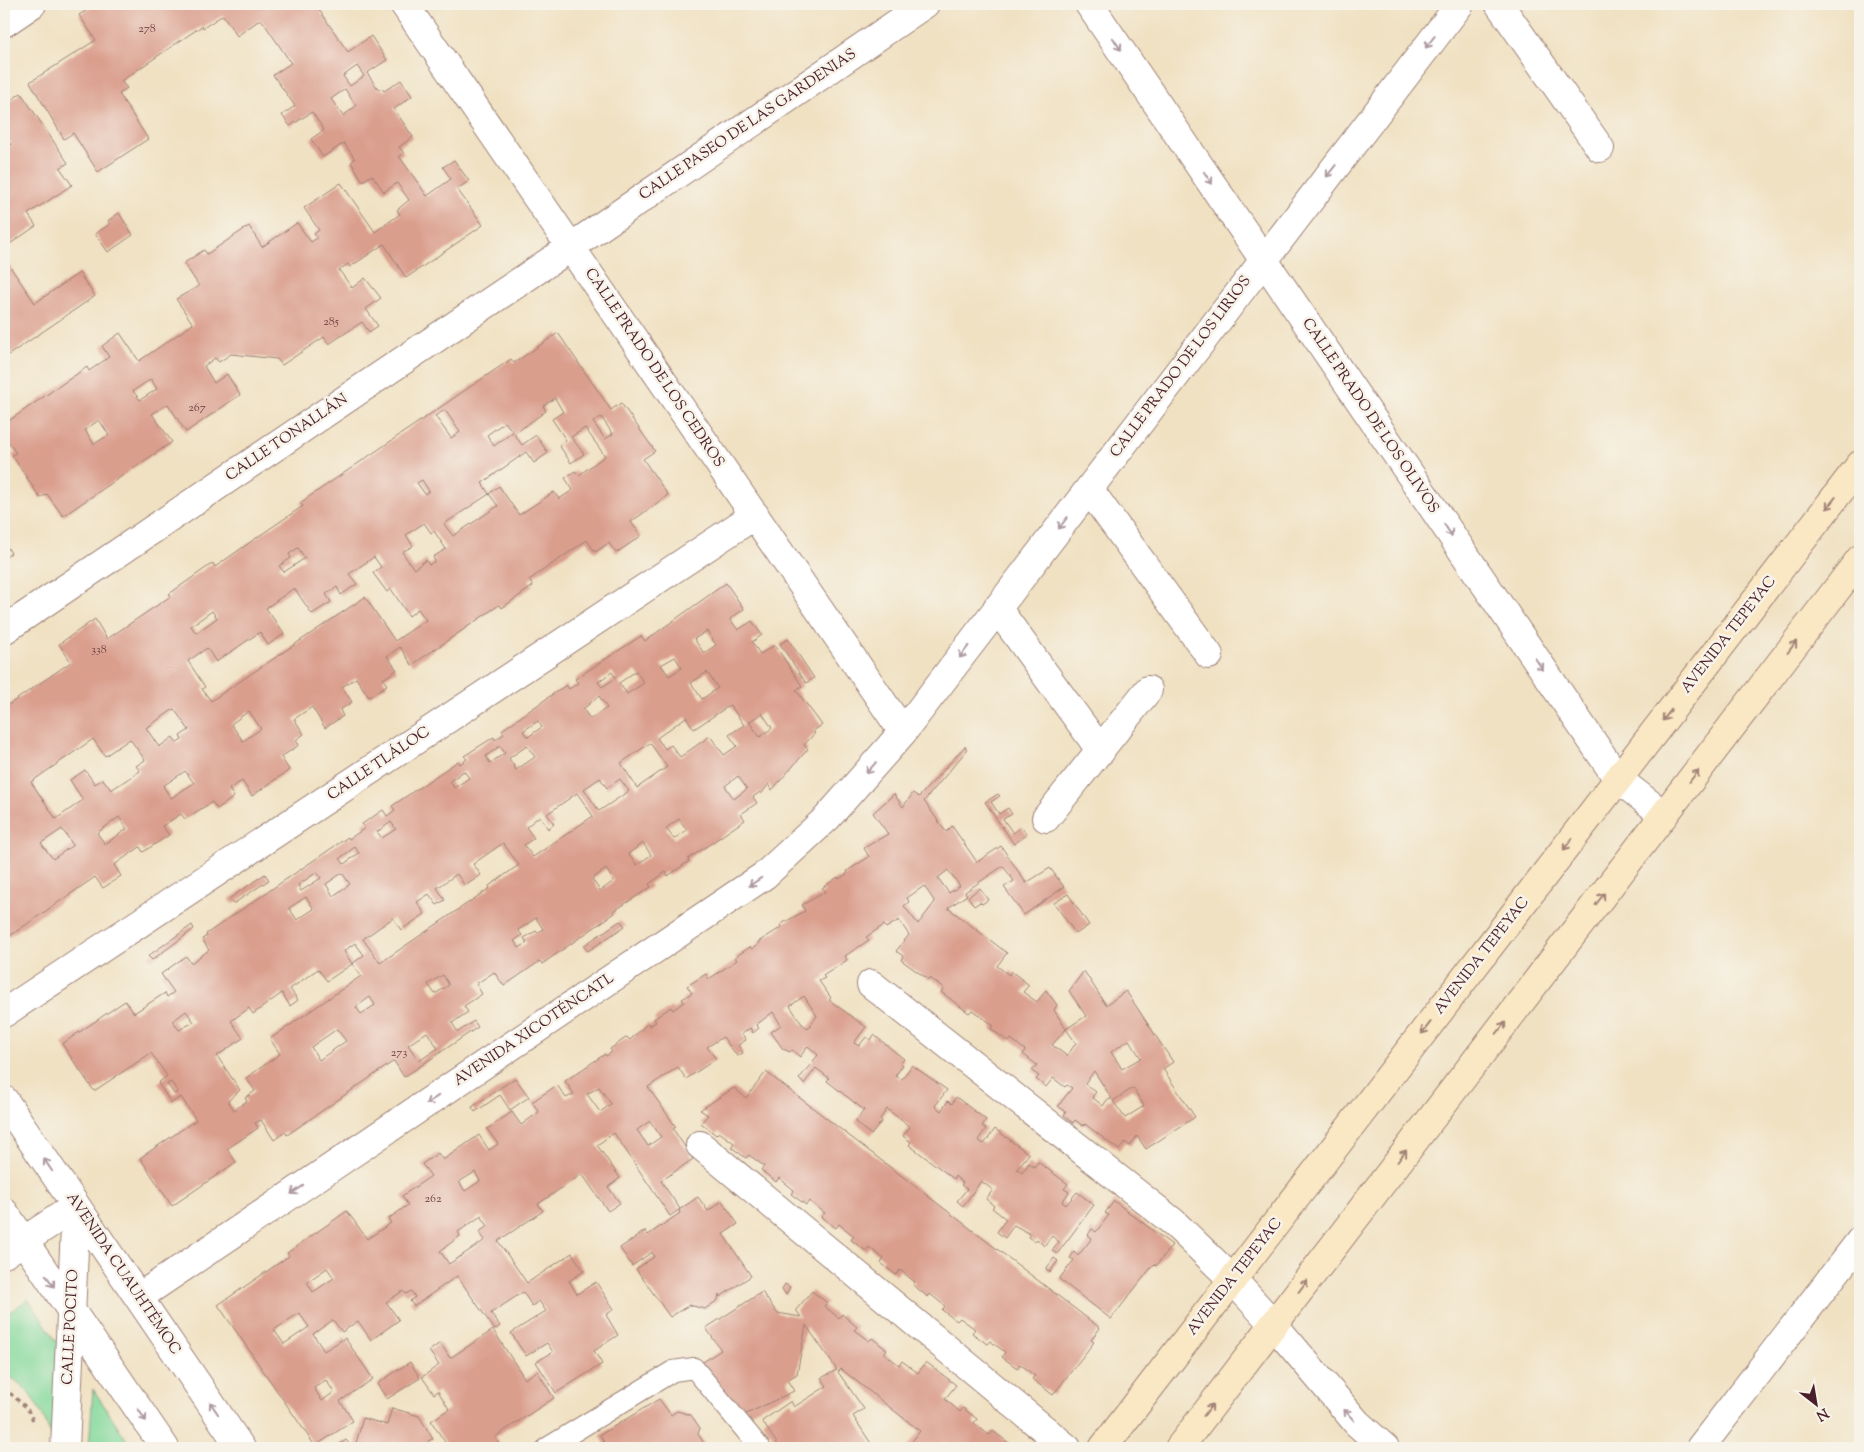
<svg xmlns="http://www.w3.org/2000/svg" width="1864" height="1452" font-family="'Sorts Mill Goudy',serif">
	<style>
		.green { fill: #84d99c; stroke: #677c64 }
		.building { fill: #da9e8d; fill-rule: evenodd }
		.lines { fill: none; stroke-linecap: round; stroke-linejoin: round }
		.lane-casing { stroke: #9d8076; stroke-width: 22 }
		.street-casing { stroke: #9d8076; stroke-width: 30 }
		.secondary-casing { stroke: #9d8076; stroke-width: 30 }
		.path { stroke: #9d8076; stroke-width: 3; stroke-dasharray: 4 4; stroke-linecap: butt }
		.lane { stroke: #fff; stroke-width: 20 }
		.street { stroke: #fff; stroke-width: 28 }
		.secondary { stroke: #fae7c3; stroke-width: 28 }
		.oneway { stroke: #ae9aa0 }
		.oneway2 { stroke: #a28377 }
		.labels { text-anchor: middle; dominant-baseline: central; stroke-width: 5; stroke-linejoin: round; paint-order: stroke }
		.number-label { font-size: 12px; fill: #6e3f44 }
		.street-label { font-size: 15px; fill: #4a1f2b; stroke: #f7f3e8 }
	</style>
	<rect width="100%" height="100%" fill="#f7f3e8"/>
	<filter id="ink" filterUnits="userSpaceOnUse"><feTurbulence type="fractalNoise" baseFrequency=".02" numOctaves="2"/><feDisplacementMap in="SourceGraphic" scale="10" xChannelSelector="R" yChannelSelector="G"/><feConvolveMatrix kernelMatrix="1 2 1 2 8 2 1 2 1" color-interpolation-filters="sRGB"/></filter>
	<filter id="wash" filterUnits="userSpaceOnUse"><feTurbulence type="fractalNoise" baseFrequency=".0096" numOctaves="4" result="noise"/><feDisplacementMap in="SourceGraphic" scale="20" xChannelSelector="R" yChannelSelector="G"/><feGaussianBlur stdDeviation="1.12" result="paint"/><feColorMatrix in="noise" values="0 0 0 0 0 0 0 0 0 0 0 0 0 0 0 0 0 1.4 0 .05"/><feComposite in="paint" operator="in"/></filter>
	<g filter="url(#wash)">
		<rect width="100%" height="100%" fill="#f0e1c2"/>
		<path class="green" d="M28 1299 62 1349 54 1441C42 1415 32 1386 4 1374V1316Z
			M93 1389 132 1448H89Z"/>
		<g id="blocks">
			<path class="building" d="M96 4H315L348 52 371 36 387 60 367 73 379 90 381 88 384 91 401 80 412 96 394 109 413 137 399 147 404 153 399 156 427 196 451 179 443 167 454 160 469 181 457 189 483 225 406 278 384 244 350 267 348 264 339 270 352 288 365 278 381 298 366 309 378 326 369 332 362 322 329 344 324 337 282 365 277 359 231 354 219 362 215 358 204 366 214 383 227 374 240 395 186 432 168 404 152 414 172 442 63 516 47 494 40 498 12 455 16 453 4 435V424L87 367 89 371 109 357 102 346 120 333 139 361 193 324 176 299 199 286 184 263 204 250 207 254 249 226 262 247 297 223 311 242 317 238 314 234 319 230 304 208 341 183 375 232 400 214 397 210 409 200 397 183 384 192 372 175 363 181 351 162 355 159 344 143 323 157 311 139 324 130 312 112 290 126 282 115 295 106 273 75 291 63 261 19 237 36 223 15 203 28 202 26 121 81 127 88 119 94 148 139 98 172 73 133 64 139 30 82 96 40 79 15ZM357 66 364 76 350 86 343 76ZM345 89 356 106 343 116 331 99ZM151 379 157 389 140 400 133 391ZM99 420 109 435 94 444 85 430Z
				M21 93 68 163 60 168 72 185 28 214 36 226 4 248V150L11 145 4 134V105Z
				M119 213 133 235 108 252 95 234 110 224 108 221Z
				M4 258 35 303 79 273 95 296 4 358Z
				M558 333 611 410 621 403 655 451 643 459 668 495 631 522 641 536 616 553 609 543 595 552 587 540 529 580 533 586 502 608 499 605 412 665 400 647 387 656 397 670 383 679 387 685 369 697 356 678 342 687 352 702 340 710 343 716 325 728 312 707 294 719 304 734 296 740 299 745 281 757 289 770 252 796 242 781 229 789 234 797 217 809 212 802 185 819 181 814 162 826 169 835 143 852 140 847 114 865 121 876 103 888 95 877 4 940V882L7 880 4 876V708L71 662 59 644 95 619 107 639 171 596 169 594 213 563 215 567 259 536 303 506 300 503 511 359 514 363ZM555 398 563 412 552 419 566 440 559 445 571 463 584 454 571 437 585 428 605 456 579 475 575 471 565 478 573 490 559 499 554 492 519 515 499 486 489 494 482 483 526 452 534 463 548 453 536 435 522 445 514 434 546 411 543 406ZM445 410 460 432 451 438 435 416ZM601 417 613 434 605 439 593 422ZM505 422 513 432 494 446 487 435ZM422 480 429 491 425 494 417 483ZM489 494 498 506 453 536 444 524ZM424 523 431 533 434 531 446 549 433 557 435 561 429 565 426 560 414 569 402 552 413 546 406 535ZM298 548 305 558 284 572 279 566 291 558 289 554ZM374 557 381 567 373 573 387 592 391 589 409 616 418 609 426 620 395 641 365 597 211 701 202 689 205 687 188 661 207 648 216 662 260 632 268 645 284 634 266 608 294 588 312 614 331 602 326 594 337 587 341 595 357 584 349 574ZM212 611 217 618 196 633 191 626ZM174 709 189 730 180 736 182 740 177 743 173 737 159 747 146 728ZM249 711 261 729 243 741 231 724ZM93 739 105 756 130 739 145 760 136 766 140 771 111 790 103 779 95 784 85 770 70 780 83 800 56 819 31 782ZM185 771 194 783 171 798 163 786ZM119 817 127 829 105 844 97 833ZM62 829 73 845 53 859 41 843Z
				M4 542 11 553 4 559Z
				M726 583 744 609 730 619 738 630 752 621 762 635 752 642 760 654 775 645 802 686 796 690 822 725 813 731 815 733 804 745 808 749 772 790 769 784 761 794 760 792 753 797 757 803 741 814 745 820 688 859 689 861 668 876 666 872 649 884 651 887 614 911 615 913 542 964 540 961 504 986 494 972 476 984 482 994 464 1006 468 1012 452 1023 458 1032 474 1021 478 1027 404 1077 394 1061 287 1135 285 1132 274 1140 261 1120 255 1123 258 1128 227 1149 236 1162 172 1206 140 1158 196 1120 181 1097 171 1103 158 1083 167 1076 151 1053 94 1091 62 1044 125 1001 134 1013 165 993 167 997 174 992 161 974 186 956 191 963 209 950 202 939 207 936 206 934 348 837 349 839 365 828 362 824 383 810 387 816 395 810 392 806 458 761 460 764 467 759 464 756 494 737 495 740 504 734 502 730 566 685 569 689 578 683 575 679 641 636 645 641ZM707 631 716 645 704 653 694 639ZM675 657 682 668 669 676 661 665ZM636 671 644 683 627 694 619 683ZM612 672 616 678 602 687 598 682ZM707 672 718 688 702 699 691 683ZM599 696 607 708 590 719 583 709ZM730 705 744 725 729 735 737 746 724 755 710 736 680 757 671 745 665 749 657 738 686 717 694 729ZM762 713 772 728 760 737 749 722ZM538 721 542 727 528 737 523 731ZM650 743 667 767 637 788 621 763ZM500 746 505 753 490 763 486 756ZM527 746 535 757 516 770 509 758ZM464 771 469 778 454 788 450 781ZM738 776 747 789 734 799 725 786ZM600 778 607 788 620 779 629 791 599 811 584 789ZM577 793 593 816 533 857 524 845 534 838 526 827 540 816 548 829 554 824 547 814ZM679 819 687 830 674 839 666 828ZM391 822 396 829 382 838 377 832ZM503 843 519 865 489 886 490 888 380 963 363 939 393 918 401 930 425 914 417 902 429 894 437 905 445 900 437 888 457 874 465 886 481 875 473 864ZM643 843 651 855 637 865 628 854ZM355 847 359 853 344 864 340 858ZM606 869 614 881 600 891 592 879ZM317 872 321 878 301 891 298 885ZM342 873 350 884 333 896 326 884ZM306 897 314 909 297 920 289 908ZM536 918 543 929 538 933 536 931 524 938 527 943 519 948 514 941 522 935 518 930ZM355 943 364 955 352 964 361 976 270 1039 280 1054 246 1078 255 1091 245 1098 247 1101 234 1110 228 1101 240 1090 217 1056 243 1038 231 1021 249 1008 253 1014 282 993 290 1006 298 1000 290 989 318 969 327 981 352 964 344 951ZM443 975 449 985 435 994 428 984ZM370 997 375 1005 361 1014 356 1007ZM186 1011 194 1022 179 1030 173 1021ZM337 1029 346 1041 319 1060 311 1047ZM427 1032 438 1048 419 1061 408 1045ZM171 1082 178 1092 174 1094 167 1084Z
				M788 639 814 678 806 683 780 644Z
				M965 746 967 750 924 801 946 832 952 826 977 862 1001 846 1026 883 1050 868 1064 887 1024 915 1004 887 1014 881 1003 866 965 892 967 895 948 908 1007 953 997 966 1009 975 1011 971 1029 985 1023 992 1037 1002 1046 990 1057 1005 1054 1010 1066 1029 1052 1045 1067 1056 1076 1043 1066 1029 1086 1016 1069 991 1084 971 1106 1005 1126 991 1173 1062 1163 1069 1195 1117 1146 1149 1137 1136 1130 1146 1125 1142 1119 1150 1085 1124 1083 1126 1075 1120 1073 1123 1064 1115 1066 1112 1058 1106 1072 1088 1067 1085 1065 1087 1053 1078 1046 1087 1036 1079 1039 1076 1032 1071 1037 1065 1023 1054 1025 1050 1011 1039 1009 1042 991 1029 993 1025 972 1010 969 1013 941 992 944 988 930 978 929 980 901 960 903 956 896 951 909 935 899 920 886 928 884 925 866 937 869 940 845 956 847 960 823 976 825 978 819 981 831 998 829 1000 866 1027 854 1043 859 1046 866 1037 871 1040 874 1035 904 1059 901 1063 903 1065 895 1076 902 1079 912 1065 947 1090 935 1106 941 1111 948 1101 952 1104 956 1097 986 1120 982 1126 986 1129 978 1140 984 1144 995 1129 1029 1154 1017 1169 1022 1173 1029 1163 1034 1167 1038 1162 1068 1184 1064 1189 1069 1192 1062 1202 1066 1205 1077 1192 1094 1205 1057 1254 1052 1251 1059 1242 1052 1236 1044 1246 1037 1239 1035 1242 1028 1237 1030 1234 1014 1225 1005 1238 997 1232 1006 1219 992 1208 994 1206 986 1199 993 1190 981 1181 963 1206 957 1201 967 1189 961 1185 963 1183 955 1176 954 1179 909 1145 911 1142 903 1136 910 1127 887 1109 880 1119 882 1121 871 1135 855 1122 864 1110 827 1081 829 1078 816 1068 804 1084 799 1079 818 1055 808 1046 800 1057 792 1050 790 1052 783 1049 771 1032 781 1025 773 1012 756 1025 759 1028 753 1033 750 1028 742 1034 746 1040 738 1045 743 1053 737 1056 723 1037 707 1047 716 1059 686 1079 678 1067 648 1087 676 1127 673 1129 693 1159 661 1181 680 1209 670 1216 614 1133 597 1145 620 1178 608 1187 620 1203 608 1211 582 1174 538 1204 543 1211 498 1241 527 1283 572 1253 584 1271 569 1281 577 1294 596 1282 614 1309 606 1315 618 1335 594 1351 602 1364 556 1393 536 1362 553 1352 547 1343 526 1356 511 1333 546 1311 539 1301 532 1306 523 1292 491 1313 500 1326 495 1330 457 1276 414 1306 410 1301 415 1297 411 1291 406 1294 403 1291 386 1302 399 1320 371 1340 358 1321 342 1332 333 1320 313 1334 324 1351 345 1338 373 1379 340 1401 353 1421 315 1446 218 1305 289 1256 287 1253 347 1211 367 1239 391 1223 388 1219 408 1205 402 1196 431 1176 422 1164 438 1153 443 1160 479 1135 489 1150 498 1144 487 1129 512 1112 521 1125 539 1112 532 1102 557 1085 566 1098 574 1094 565 1081 605 1054 606 1056 612 1052 610 1049 627 1037 630 1040 648 1023 649 1026 656 1022 654 1019 671 1007 673 1010 684 1002 682 999 692 993 687 986 706 974 709 979 737 960 735 957 750 947 752 949 759 944 758 942 782 927 781 924 805 911 802 905 825 892 822 888 838 877 839 879 848 873 847 871 869 857 864 848 888 834 873 813 894 794 903 807 913 793 919 797ZM948 870 960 886 949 893 938 878ZM924 886 935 902 918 924 904 906 909 902 907 898ZM804 996 817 1016 808 1028 802 1024 790 1006ZM1129 1040 1141 1058 1122 1069 1111 1052ZM1094 1071 1112 1099 1107 1100 1103 1106 1092 1097 1096 1092 1085 1084ZM599 1087 611 1104 600 1112 587 1094ZM1133 1088 1144 1106 1125 1118 1113 1101ZM650 1121 661 1137 648 1146 637 1130ZM475 1172 480 1181 465 1191 459 1182ZM481 1216 488 1226 479 1232 485 1240 449 1264 440 1251 460 1236 458 1232ZM327 1268 334 1278 313 1292 307 1282ZM299 1313 309 1327 284 1344 274 1330ZM326 1380 334 1392 322 1401 314 1388Z
				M998 794 1000 796 991 802 999 814 1008 808 1012 814 1003 819 1013 833 1021 827 1027 834 1014 844 985 802Z
				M265 874 269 880 233 904 229 899Z
				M980 888 988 900 982 904 980 902 974 906 968 897Z
				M1068 894 1089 925 1076 934 1054 903Z
				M620 921 625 926 588 951 583 946Z
				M192 925 194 929 152 960 148 956Z
				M766 1072 1100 1328 1091 1340 1094 1342 1053 1395 1032 1379 1035 1376 1020 1364 1017 1368 1002 1357 1005 1352 990 1341 987 1344 972 1333 975 1329 960 1318 957 1321 942 1310 945 1306 930 1294 928 1297 913 1285 915 1282 900 1270 896 1275 881 1263 884 1259 869 1247 866 1251 851 1240 854 1236 839 1224 836 1228 821 1217 825 1213 809 1201 806 1205 791 1194 794 1190 779 1178 776 1182 761 1170 764 1166 749 1155 746 1158 731 1147 734 1143 719 1132 716 1135 701 1123 708 1115 700 1110 734 1088 746 1098Z
				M515 1078 529 1097 510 1110 500 1095 475 1112 472 1107Z
				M698 1197 708 1211 722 1201 738 1224 723 1234 751 1276 720 1297 719 1294 718 1300 705 1309 689 1305 670 1317 636 1269 654 1257 652 1252 632 1266 620 1248 645 1231 648 1235 680 1213 679 1210Z
				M1114 1201 1172 1245 1156 1266 1154 1264 1111 1319 1059 1279 1074 1260 1070 1258 1074 1252 1078 1256 1092 1238 1088 1235 1092 1229 1096 1232 1109 1215 1105 1213Z
				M1054 1258 1058 1261 1050 1272 1046 1269Z
				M785 1284 790 1287 786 1295 782 1289Z
				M812 1291 827 1303 824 1306 839 1318 842 1314 857 1327 854 1330 869 1341 872 1338 887 1350 884 1353 899 1365 902 1361 918 1373 926 1362 956 1385 945 1399 960 1412 963 1408 977 1419 974 1423 989 1435 993 1431 1010 1444 1007 1448H907L920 1431 841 1369 838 1372 864 1409 853 1416 874 1448H780L762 1421 791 1401 794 1407 827 1386 821 1378 837 1370 806 1325 797 1374 787 1380 794 1391 738 1418 700 1364 721 1350 706 1328 762 1292 777 1313 801 1317 796 1310Z
				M493 1330 525 1379 537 1371 554 1398 495 1437 499 1443 492 1448H463L460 1444 449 1448 431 1421 449 1409 438 1391 434 1394 422 1377 439 1365 429 1351 440 1343 450 1358Z
				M410 1362 420 1378 387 1399 377 1384Z
				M659 1399 671 1415 677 1411 691 1415 700 1428 698 1434 707 1448H607L600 1435Z
				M392 1408 419 1416 433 1439 428 1441 433 1448H334L346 1440 350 1445 355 1447 363 1418 387 1425Z"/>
		</g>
	</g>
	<g filter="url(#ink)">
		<use href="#blocks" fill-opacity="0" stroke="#9d8076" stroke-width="1"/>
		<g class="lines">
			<defs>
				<path id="lane" d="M547 1448 673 1371 694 1368 760 1448"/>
				<path id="street" d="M404 4 903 732
					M1089 4 1618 779 1664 815
					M1499 4 1600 148
					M4 23 32 4
					M1089 489 1209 655
					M997 608 1101 751
					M4 630 571 247 925 4
					M1046 818 1148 690
					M871 984 1173 1222 1233 1280 1274 1325 1357 1423 1385 1448
					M4 1013 755 515
					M4 1100 241 1448
					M700 1145 1067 1448
					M4 1212 165 1448
					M4 1254 76 1206
					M139 1297 765 875 827 818 903 732 1460 4
					M65 1448 76 1206
					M1700 1448 1860 1241"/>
				<path id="secondary" d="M1103 1448 1860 465
					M1179 1448 1860 559"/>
			</defs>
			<use href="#lane" class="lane-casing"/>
			<use href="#street" class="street-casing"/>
			<use href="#secondary" class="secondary-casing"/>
			<path class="path" d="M4 1388 27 1408 33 1420"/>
			<use href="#lane" class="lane"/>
			<use href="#street" class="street"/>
			<use href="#secondary" class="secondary"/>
		</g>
		<defs><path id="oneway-shaft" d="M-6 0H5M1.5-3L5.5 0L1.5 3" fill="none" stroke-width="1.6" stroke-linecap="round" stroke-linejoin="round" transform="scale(1.25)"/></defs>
		<g class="oneway">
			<use href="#oneway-shaft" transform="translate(1430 42) rotate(128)"/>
			<use href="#oneway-shaft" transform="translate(1117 44) rotate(56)"/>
			<use href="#oneway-shaft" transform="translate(1331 171) rotate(128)"/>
			<use href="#oneway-shaft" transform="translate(1208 178) rotate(56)"/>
			<use href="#oneway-shaft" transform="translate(1063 523) rotate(127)"/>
			<use href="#oneway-shaft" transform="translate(1448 530) rotate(56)"/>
			<use href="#oneway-shaft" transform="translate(964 652) rotate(127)"/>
			<use href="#oneway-shaft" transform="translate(1539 664) rotate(56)"/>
			<use href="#oneway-shaft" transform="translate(871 768) rotate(131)"/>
			<use href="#oneway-shaft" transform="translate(755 882) rotate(146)"/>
			<use href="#oneway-shaft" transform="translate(432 1100) rotate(146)"/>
			<use href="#oneway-shaft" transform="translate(48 1165) rotate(-124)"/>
			<use href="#oneway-shaft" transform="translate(297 1190) rotate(146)"/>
			<use href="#oneway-shaft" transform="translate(50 1281) rotate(55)"/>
			<use href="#oneway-shaft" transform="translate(214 1408) rotate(-124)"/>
			<use href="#oneway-shaft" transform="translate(142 1415) rotate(56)"/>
			<use href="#oneway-shaft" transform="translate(1349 1415) rotate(-132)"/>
		</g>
		<g class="oneway2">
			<use href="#oneway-shaft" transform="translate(1831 503) rotate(128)"/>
			<use href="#oneway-shaft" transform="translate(1792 647) rotate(-53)"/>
			<use href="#oneway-shaft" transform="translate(1667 715) rotate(128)"/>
			<use href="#oneway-shaft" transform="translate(1694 776) rotate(-53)"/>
			<use href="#oneway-shaft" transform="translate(1568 844) rotate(128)"/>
			<use href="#oneway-shaft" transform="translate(1600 899) rotate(-53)"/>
			<use href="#oneway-shaft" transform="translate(1426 1028) rotate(128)"/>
			<use href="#oneway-shaft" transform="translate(1501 1028) rotate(-53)"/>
			<use href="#oneway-shaft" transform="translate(1402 1156) rotate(-53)"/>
			<use href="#oneway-shaft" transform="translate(1303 1286) rotate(-53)"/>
			<use href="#oneway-shaft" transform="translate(1208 1410) rotate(-53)"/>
		</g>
	</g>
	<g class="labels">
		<g class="number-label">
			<text x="147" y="29">278</text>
			<text x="331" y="322">285</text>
			<text x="197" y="408">267</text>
			<text x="99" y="650">338</text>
			<text x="399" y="1053">273</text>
			<text x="433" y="1199">262</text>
		</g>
		<g class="street-label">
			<text transform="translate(748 125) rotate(-34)">CALLE PASEO DE LAS GARDENIAS</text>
			<text transform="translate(1181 367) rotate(-53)">CALLE PRADO DE LOS LIRIOS</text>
			<text transform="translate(654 368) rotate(56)">CALLE PRADO DE LOS CEDROS</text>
			<text transform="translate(1370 416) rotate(56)">CALLE PRADO DE LOS OLIVOS</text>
			<text transform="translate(287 438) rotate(-34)">CALLE TONALLÁN</text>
			<text transform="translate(1729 635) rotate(-52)">AVENIDA TEPEYAC</text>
			<text transform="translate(379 764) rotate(-34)">CALLE TLÁLOC</text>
			<text transform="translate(1482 956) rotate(-52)">AVENIDA TEPEYAC</text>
			<text transform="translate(534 1030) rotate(-34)">AVENIDA XICOTÉNCATL</text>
			<text transform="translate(123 1274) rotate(56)">AVENIDA CUAUHTÉMOC</text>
			<text transform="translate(1235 1277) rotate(-52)">AVENIDA TEPEYAC</text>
			<text transform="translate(71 1327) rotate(-87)">CALLE POCITO</text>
		</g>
	</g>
	<rect width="1864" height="1452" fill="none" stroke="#f7f3e8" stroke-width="20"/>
	<g transform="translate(1816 1404) rotate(149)" stroke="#f7f3e8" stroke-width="4" paint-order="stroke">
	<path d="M0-4L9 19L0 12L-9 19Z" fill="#4a1f2b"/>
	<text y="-8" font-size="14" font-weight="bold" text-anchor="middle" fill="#4a1f2b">N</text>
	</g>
</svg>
